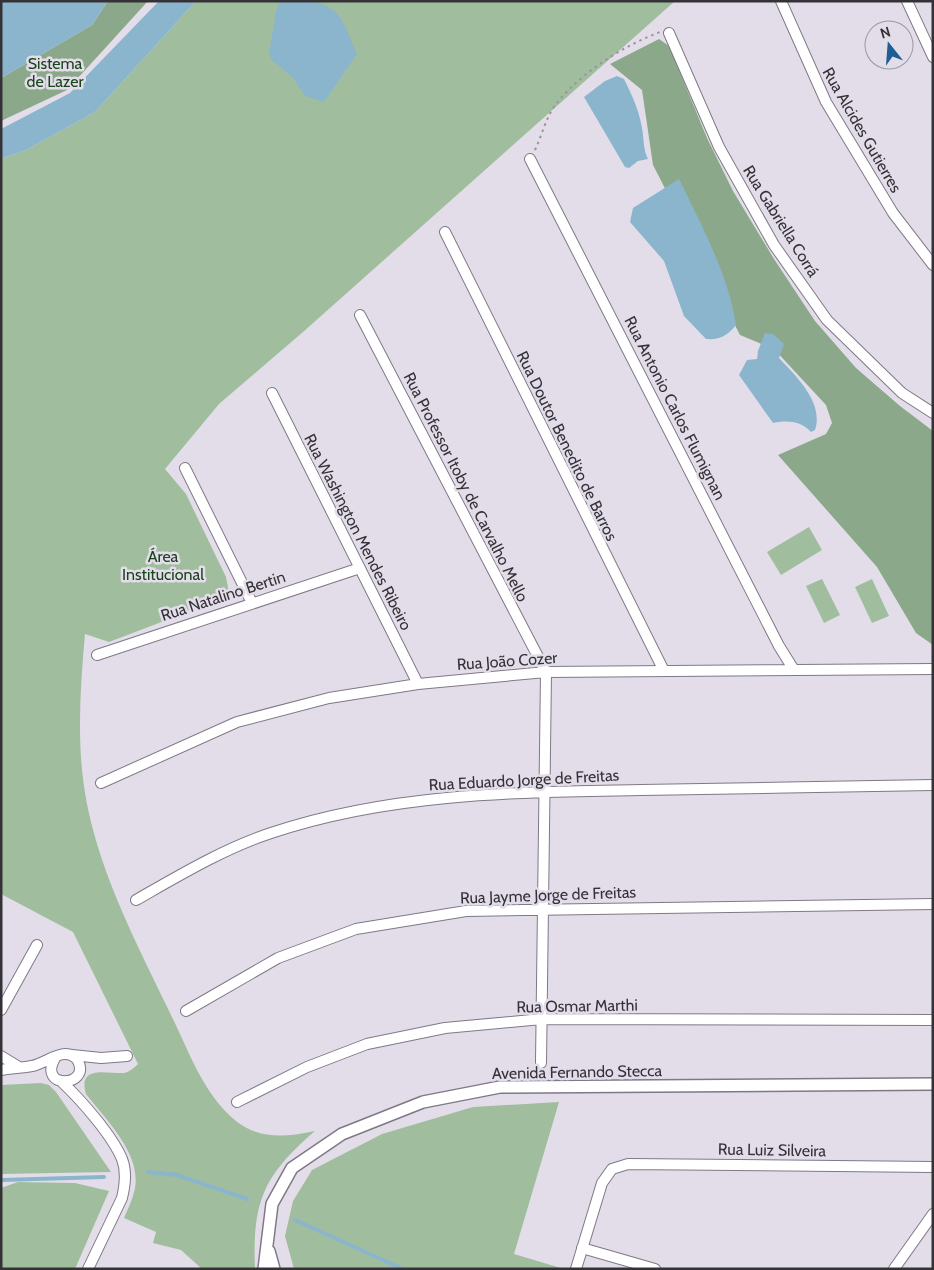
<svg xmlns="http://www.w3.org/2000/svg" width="934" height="1270" font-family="Cabin,sans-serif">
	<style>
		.green { fill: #a0be9e }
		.forest { fill: #8ba98a }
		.water { fill: #8bb5cc }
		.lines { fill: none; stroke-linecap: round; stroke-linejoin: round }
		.stream { stroke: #8bb5cc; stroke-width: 4 }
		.minor-casing { stroke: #7f7985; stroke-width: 12 }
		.tertiary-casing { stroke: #7f7985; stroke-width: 14 }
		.path { stroke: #99949e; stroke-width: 2; stroke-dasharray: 2.5 4; stroke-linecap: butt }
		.minor { stroke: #fff; stroke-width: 10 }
		.tertiary { stroke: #fff; stroke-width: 11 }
		.labels { text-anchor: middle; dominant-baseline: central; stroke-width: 5; stroke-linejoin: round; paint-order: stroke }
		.park-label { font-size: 16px; fill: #184419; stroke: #e3ddea }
		.street-label { font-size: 16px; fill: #353237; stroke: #e3ddea }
	</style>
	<rect width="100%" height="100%" fill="#e3ddea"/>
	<path class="green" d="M196 1H675L303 332 219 404 165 469 186 494 226 577 229 593 222 599 109 642 85 634C80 690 76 748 87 804 102 879 138 946 171 1015 189 1051 203 1094 236 1121 260 1140 287 1137 315 1131 264 1175 252 1201 255 1269H202L181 1250 153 1243 156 1232 124 1218C128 1209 133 1198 135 1188 141 1153 106 1120 86 1094 77 1064 108 1074 124 1073 129 1072 134 1068 138 1064L73 932 1 894V159L26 150 95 112Z
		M809 527 822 550 781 575 767 552Z
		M822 579 840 615 824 623 806 586Z
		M872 579 889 616 872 623 855 587Z
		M41 1083 49 1085 56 1092 111 1172 1 1174V1085Z
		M559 1102 514 1254 564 1269H294L285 1236 293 1201 312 1170 382 1134 473 1107Z
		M18 1182 75 1183 109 1191 75 1269H1V1188Z"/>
	<path class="forest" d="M108 1H148L67 90 1 121V78L92 25Z
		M659 39 669 46 707 138 733 191 774 259 815 321 856 368 900 406 933 431V645L916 633 877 567 778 455 826 434 832 423 826 405 774 349 740 335 653 165 642 90 610 64Z"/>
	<path class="water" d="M1 1H108L92 25 1 78Z
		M159 1H196L95 112 26 150 1 159V129L70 93Z
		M280 1C333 1 337 3 357 54L324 102 305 96 293 78 272 60 269 54 276 11Z
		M617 76 624 79C632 95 639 110 642 128 644 139 643 149 648 159L638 161 629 168 625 167 584 97 605 81Z
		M679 179C702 226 728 274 736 325 727 336 720 340 706 339L684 316 664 261 630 222 633 208Z
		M765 333 773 334 784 344 779 358C797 377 824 403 815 430L811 432C801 421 787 420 773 423L739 375 747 360 757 359 758 351Z"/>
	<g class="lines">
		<path class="stream" d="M148 1172 177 1175 247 1199
			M1 1180 104 1177
			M295 1220 403 1269"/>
		<defs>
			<path id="minor" d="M781 1 826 102 893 213 933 265
				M907 1 933 57
				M669 33 719 147 774 245 827 320 902 393 933 413
				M530 159 779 646 794 670
				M445 232 664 671
				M360 315 546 672 541 1063
				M272 393 418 684
				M185 468 252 603
				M97 655 360 568
				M101 783 237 722 329 698 418 684 546 672 933 669
				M136 900C180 875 223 849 271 833 390 793 517 792 641 790 738 788 836 787 933 785
				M1 1010 37 945
				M186 1011 278 958 356 929 466 911 933 904
				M72 1055 101 1058 127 1056
				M1 1056 19 1067
				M1 1070C11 1068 22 1068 32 1066 43 1064 55 1054 65 1054 71 1054 75 1056 78 1061 91 1087 37 1090 55 1058
				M62 1082C81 1100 112 1135 122 1159 127 1172 125 1185 122 1198L88 1269
				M237 1102 307 1067 367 1044 445 1028 542 1019 933 1020
				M582 1248 655 1269
				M576 1269 602 1183 612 1169 628 1164 933 1167
				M894 1269 933 1214"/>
			<path id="tertiary" d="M269 1251 274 1269
				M264 1269 272 1204 292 1168 342 1134 423 1102 500 1087 933 1084"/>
		</defs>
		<use href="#minor" class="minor-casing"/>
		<use href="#tertiary" class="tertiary-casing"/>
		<path class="path" d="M535 150C542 135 546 117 556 104 582 72 621 47 660 32"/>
		<use href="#minor" class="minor"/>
		<use href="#tertiary" class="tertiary"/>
	</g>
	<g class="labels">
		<g class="park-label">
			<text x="55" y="63">Sistema<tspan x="55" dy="18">de Lazer</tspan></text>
			<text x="163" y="556">Área<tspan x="163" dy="18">Institucional</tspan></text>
		</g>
		<g class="street-label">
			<text transform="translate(862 130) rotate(60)">Rua Alcides Gutierres</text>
			<text transform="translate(781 221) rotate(58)">Rua Gabriella Corrá</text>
			<text transform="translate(675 408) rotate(63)">Rua Antonio Carlos Flumignan</text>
			<text transform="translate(567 446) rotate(64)">Rua Doutor Benedito de Barros</text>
			<text transform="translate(466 487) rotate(63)">Rua Professor Itoby de Carvalho Mello</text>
			<text transform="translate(358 532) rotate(63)">Rua Washington Mendes Ribeiro</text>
			<text transform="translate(223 596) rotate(-18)">Rua Natalino Bertin</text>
			<text transform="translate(507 661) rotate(-4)">Rua João Cozer</text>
			<text transform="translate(524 780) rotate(-3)">Rua Eduardo Jorge de Freitas</text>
			<text transform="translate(548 895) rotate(-2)">Rua Jayme Jorge de Freitas</text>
			<text transform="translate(577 1006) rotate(-1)">Rua Osmar Marthi</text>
			<text transform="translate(577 1072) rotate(-1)">Avenida Fernando Stecca</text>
			<text transform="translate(772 1150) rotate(1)">Rua Luiz Silveira</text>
		</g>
	</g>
	<rect width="934" height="1270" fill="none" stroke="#353237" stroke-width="5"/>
	<g transform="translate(889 45) rotate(343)"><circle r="24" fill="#e3ddea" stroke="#9d99a2"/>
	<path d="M0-4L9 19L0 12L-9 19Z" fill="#1f5e94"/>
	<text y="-8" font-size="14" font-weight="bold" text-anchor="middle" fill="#353237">N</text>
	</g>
</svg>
